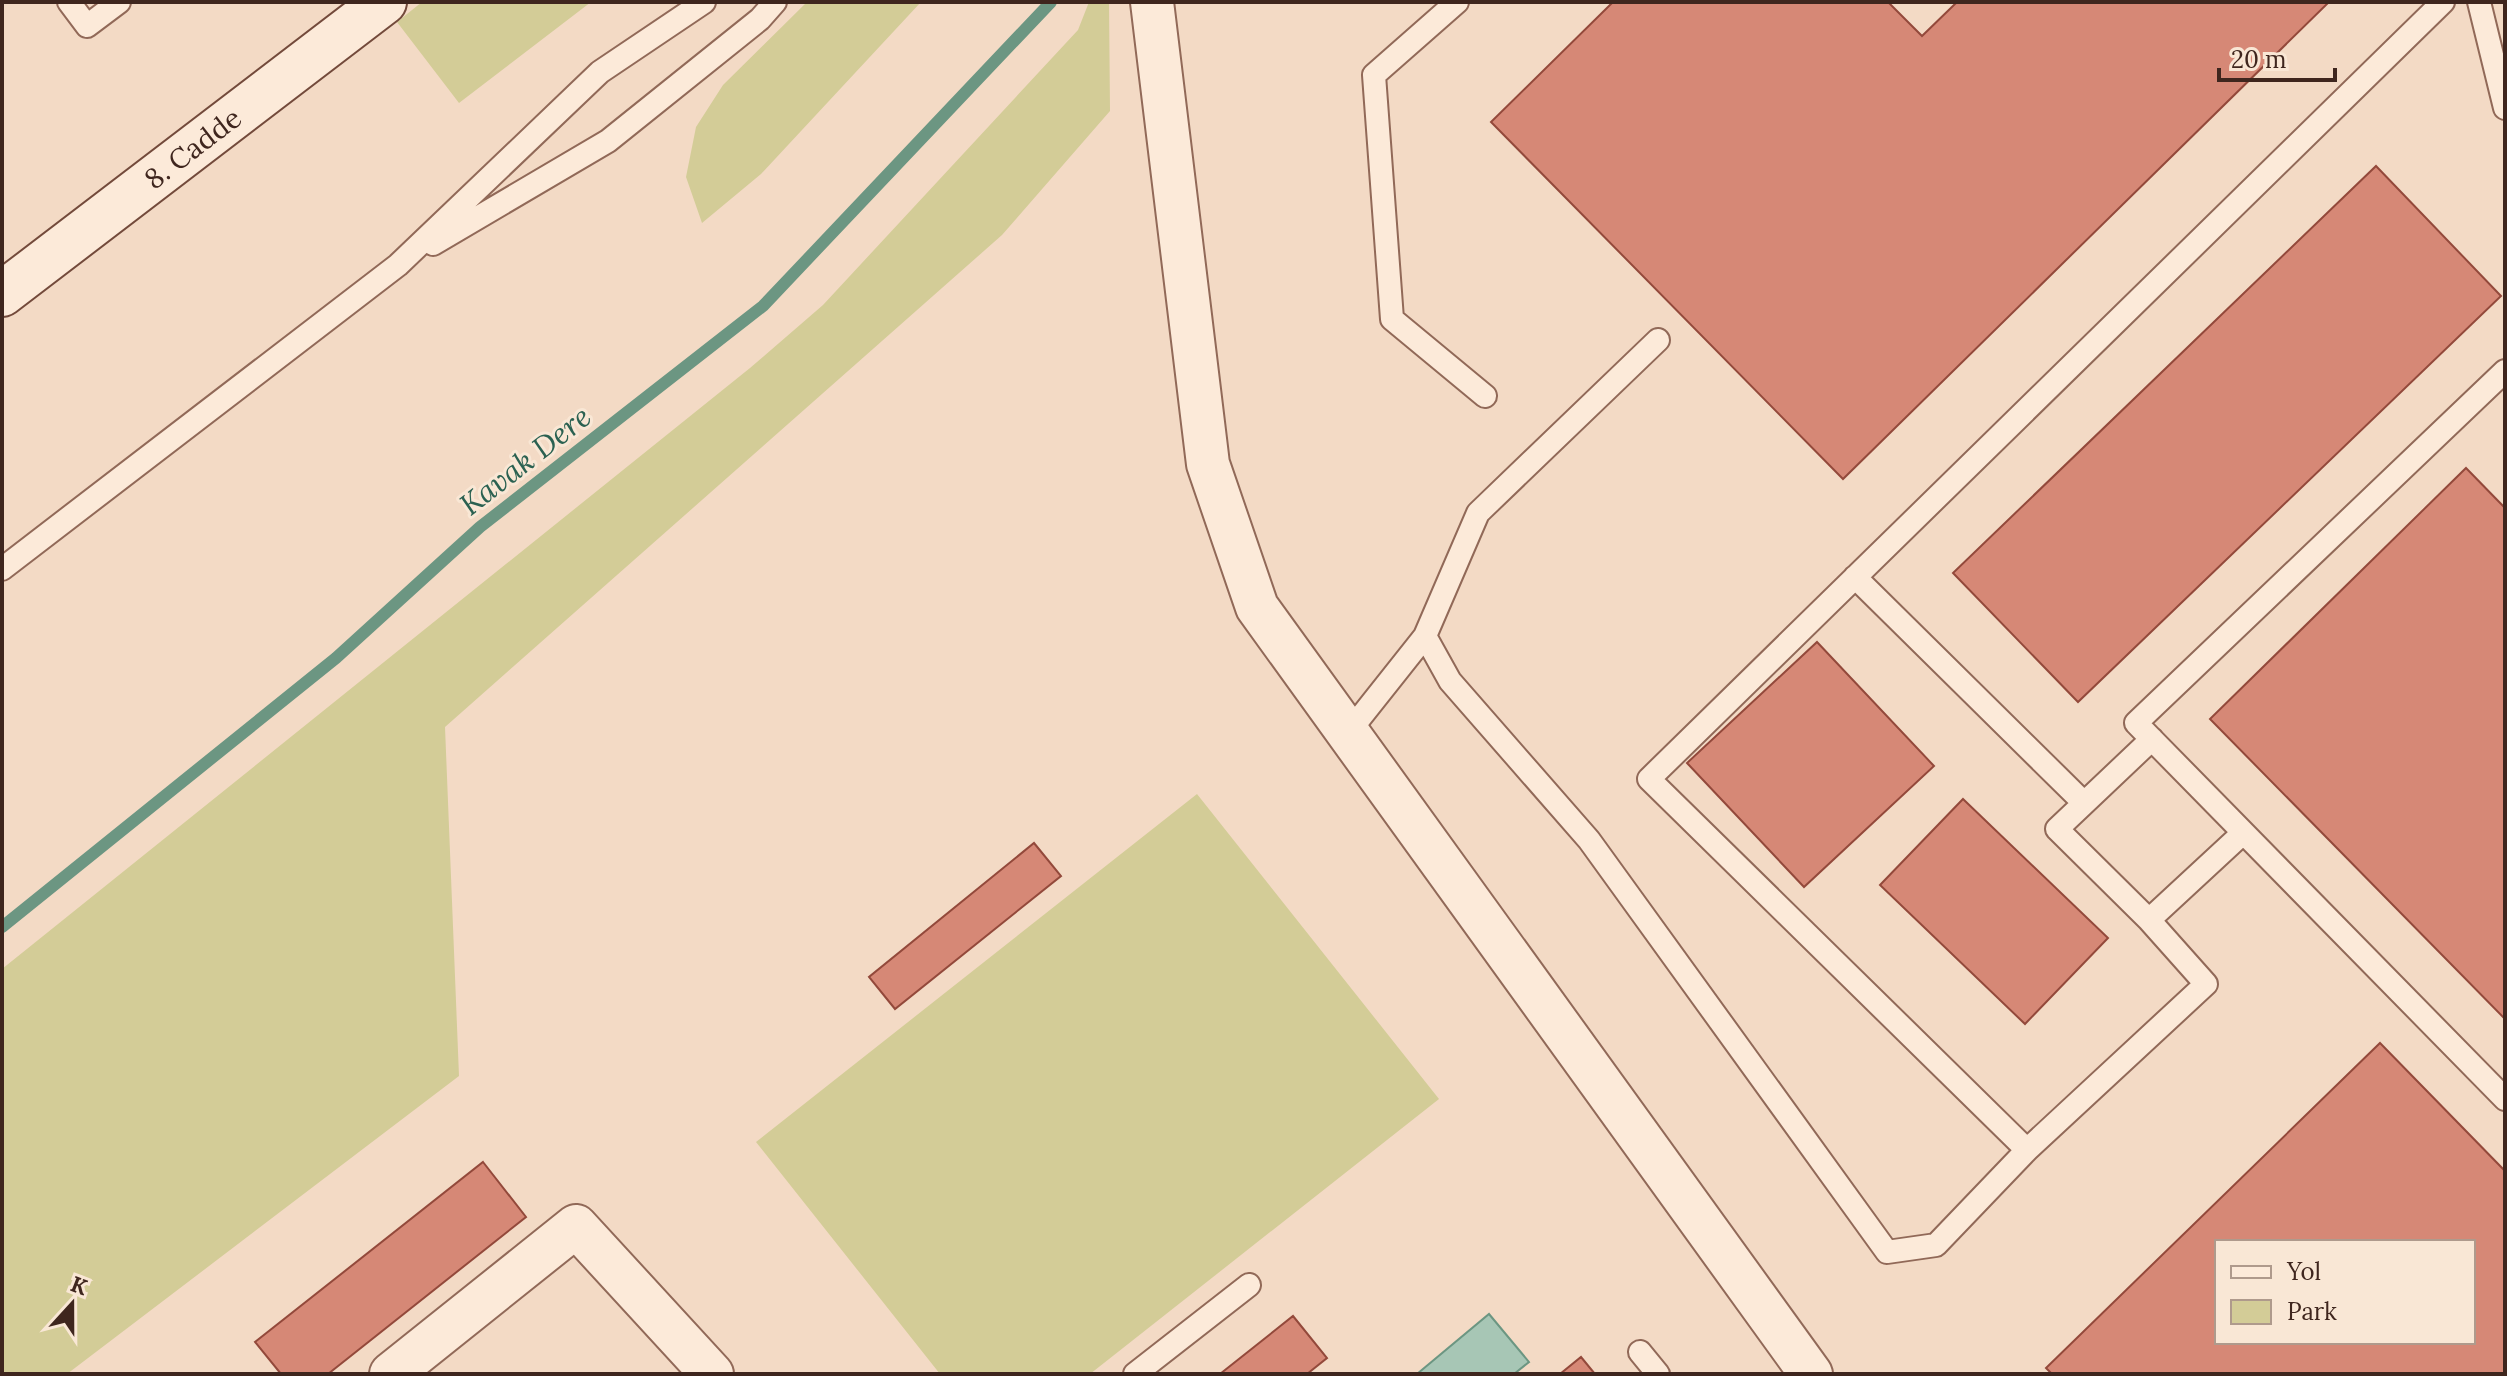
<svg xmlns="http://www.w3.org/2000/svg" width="2507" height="1376" font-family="Lora,serif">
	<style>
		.green { fill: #d3cc97 }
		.water { fill: #a7c6b5; stroke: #6c9682; stroke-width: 2 }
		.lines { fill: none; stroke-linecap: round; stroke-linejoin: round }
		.stream { stroke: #6c9682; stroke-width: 12 }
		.building { fill: #d68876; stroke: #93493b; stroke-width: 2; fill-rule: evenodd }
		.lane-casing { stroke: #916958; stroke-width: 26 }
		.street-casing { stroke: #916958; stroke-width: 46 }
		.secondary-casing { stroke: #734a3b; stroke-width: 48 }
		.lane { stroke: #fcead9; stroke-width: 22 }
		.street { stroke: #fcead9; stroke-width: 42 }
		.secondary { stroke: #fcead9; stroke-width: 44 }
		.labels { text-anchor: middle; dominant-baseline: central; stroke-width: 6; stroke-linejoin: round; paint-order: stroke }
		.street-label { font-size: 28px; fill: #3f261e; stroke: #f9e7d5 }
		.water-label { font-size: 30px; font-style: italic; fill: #2b6151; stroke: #f9e7d5 }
	</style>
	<rect width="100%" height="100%" fill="#f3dac5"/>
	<path class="green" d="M422 2H591L459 103 397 22Z
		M807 2H921L761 174 702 223 686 177 696 127 723 85Z
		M1089 2H1109L1110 111 1002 235 445 727 459 1076 67 1374H2V969L750 368 823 305 1078 30Z
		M1197 794 1439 1099 1090 1374H940L756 1142Z"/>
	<path class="water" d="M1489 1314 1529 1362 1514 1374H1417Z"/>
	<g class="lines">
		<path class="stream" d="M2 927 336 658 480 527 763 306 1051 2"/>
	</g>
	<path class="building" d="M1613 2H1888L1922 36 1957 2H2329L1843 479 1491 122Z
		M2376 166 2501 296 2078 702 1953 573Z
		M2466 468 2505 508V1019L2210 719Z
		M1817 642 1934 766 1804 887 1687 763Z
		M1963 799 2108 938 2025 1024 1880 885Z
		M1034 843 1061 876 895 1009 869 977Z
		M2380 1043 2505 1171V1374H2052L2046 1368ZM2217 1242H2473V1342H2217Z
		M483 1162 526 1217 328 1374H281L255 1342Z
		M1293 1316 1327 1358 1307 1374H1220Z
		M1581 1357 1595 1374H1560Z"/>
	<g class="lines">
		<defs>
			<path id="lane" d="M69 2 87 26 119 2
				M1457 2 1374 75 1392 319 1485 396
				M2479 2 2505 108
				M433 244 608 141 760 19 775 2
				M1658 340 1478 513 1425 636 1450 681 1589 840 1887 1252 1936 1245 2027 1150 2206 984 2149 920
				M2505 371 2136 723 2505 1099
				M2 569 398 265 600 72 704 2
				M1855 577 2084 803
				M1348 733 1425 636
				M2152 739 2057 829 2149 920 2243 833
				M2027 1150 1649 779 2443 2
				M1640 1352 1658 1374
				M1135 1374 1249 1285"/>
			<path id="street" d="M1152 2 1208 464 1257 607 1811 1374
				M391 1374 576 1226 712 1374"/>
			<g id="secondary">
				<path id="s1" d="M2 294 384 2"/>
			</g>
		</defs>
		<use href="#lane" class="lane-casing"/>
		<use href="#street" class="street-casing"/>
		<use href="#secondary" class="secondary-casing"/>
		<use href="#lane" class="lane"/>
		<use href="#street" class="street"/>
		<use href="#secondary" class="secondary"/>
	</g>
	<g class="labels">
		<g class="street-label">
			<text stroke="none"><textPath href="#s1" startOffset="240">8. Cadde</textPath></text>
		</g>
		<g class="water-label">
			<text transform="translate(525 460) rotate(-38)">Kavak Dere</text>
		</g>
	</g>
	<rect width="2507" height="1376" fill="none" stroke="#3f261e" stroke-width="8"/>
	<rect x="2215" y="1240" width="260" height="104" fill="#f9e7d5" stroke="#af9a8c" stroke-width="2"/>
	<rect x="2231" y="1266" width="40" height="12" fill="#fcead9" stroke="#af9a8c" stroke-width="2"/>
	<text x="2287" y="1280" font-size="24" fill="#3f261e">Yol</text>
	<rect x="2231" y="1300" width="40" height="24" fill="#d3cc97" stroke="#af9a8c" stroke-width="2"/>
	<text x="2287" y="1320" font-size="24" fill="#3f261e">Park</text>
	<g transform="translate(72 1304) rotate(21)" stroke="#f9e7d5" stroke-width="6" paint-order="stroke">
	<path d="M0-6L14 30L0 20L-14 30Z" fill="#3f261e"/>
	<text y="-12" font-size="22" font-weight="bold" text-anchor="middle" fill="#3f261e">K</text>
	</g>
	<path d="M2219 68v12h116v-12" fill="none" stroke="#3f261e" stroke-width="4"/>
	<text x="2231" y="68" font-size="24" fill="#3f261e" stroke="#f9e7d5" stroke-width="6" paint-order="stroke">20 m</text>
</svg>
